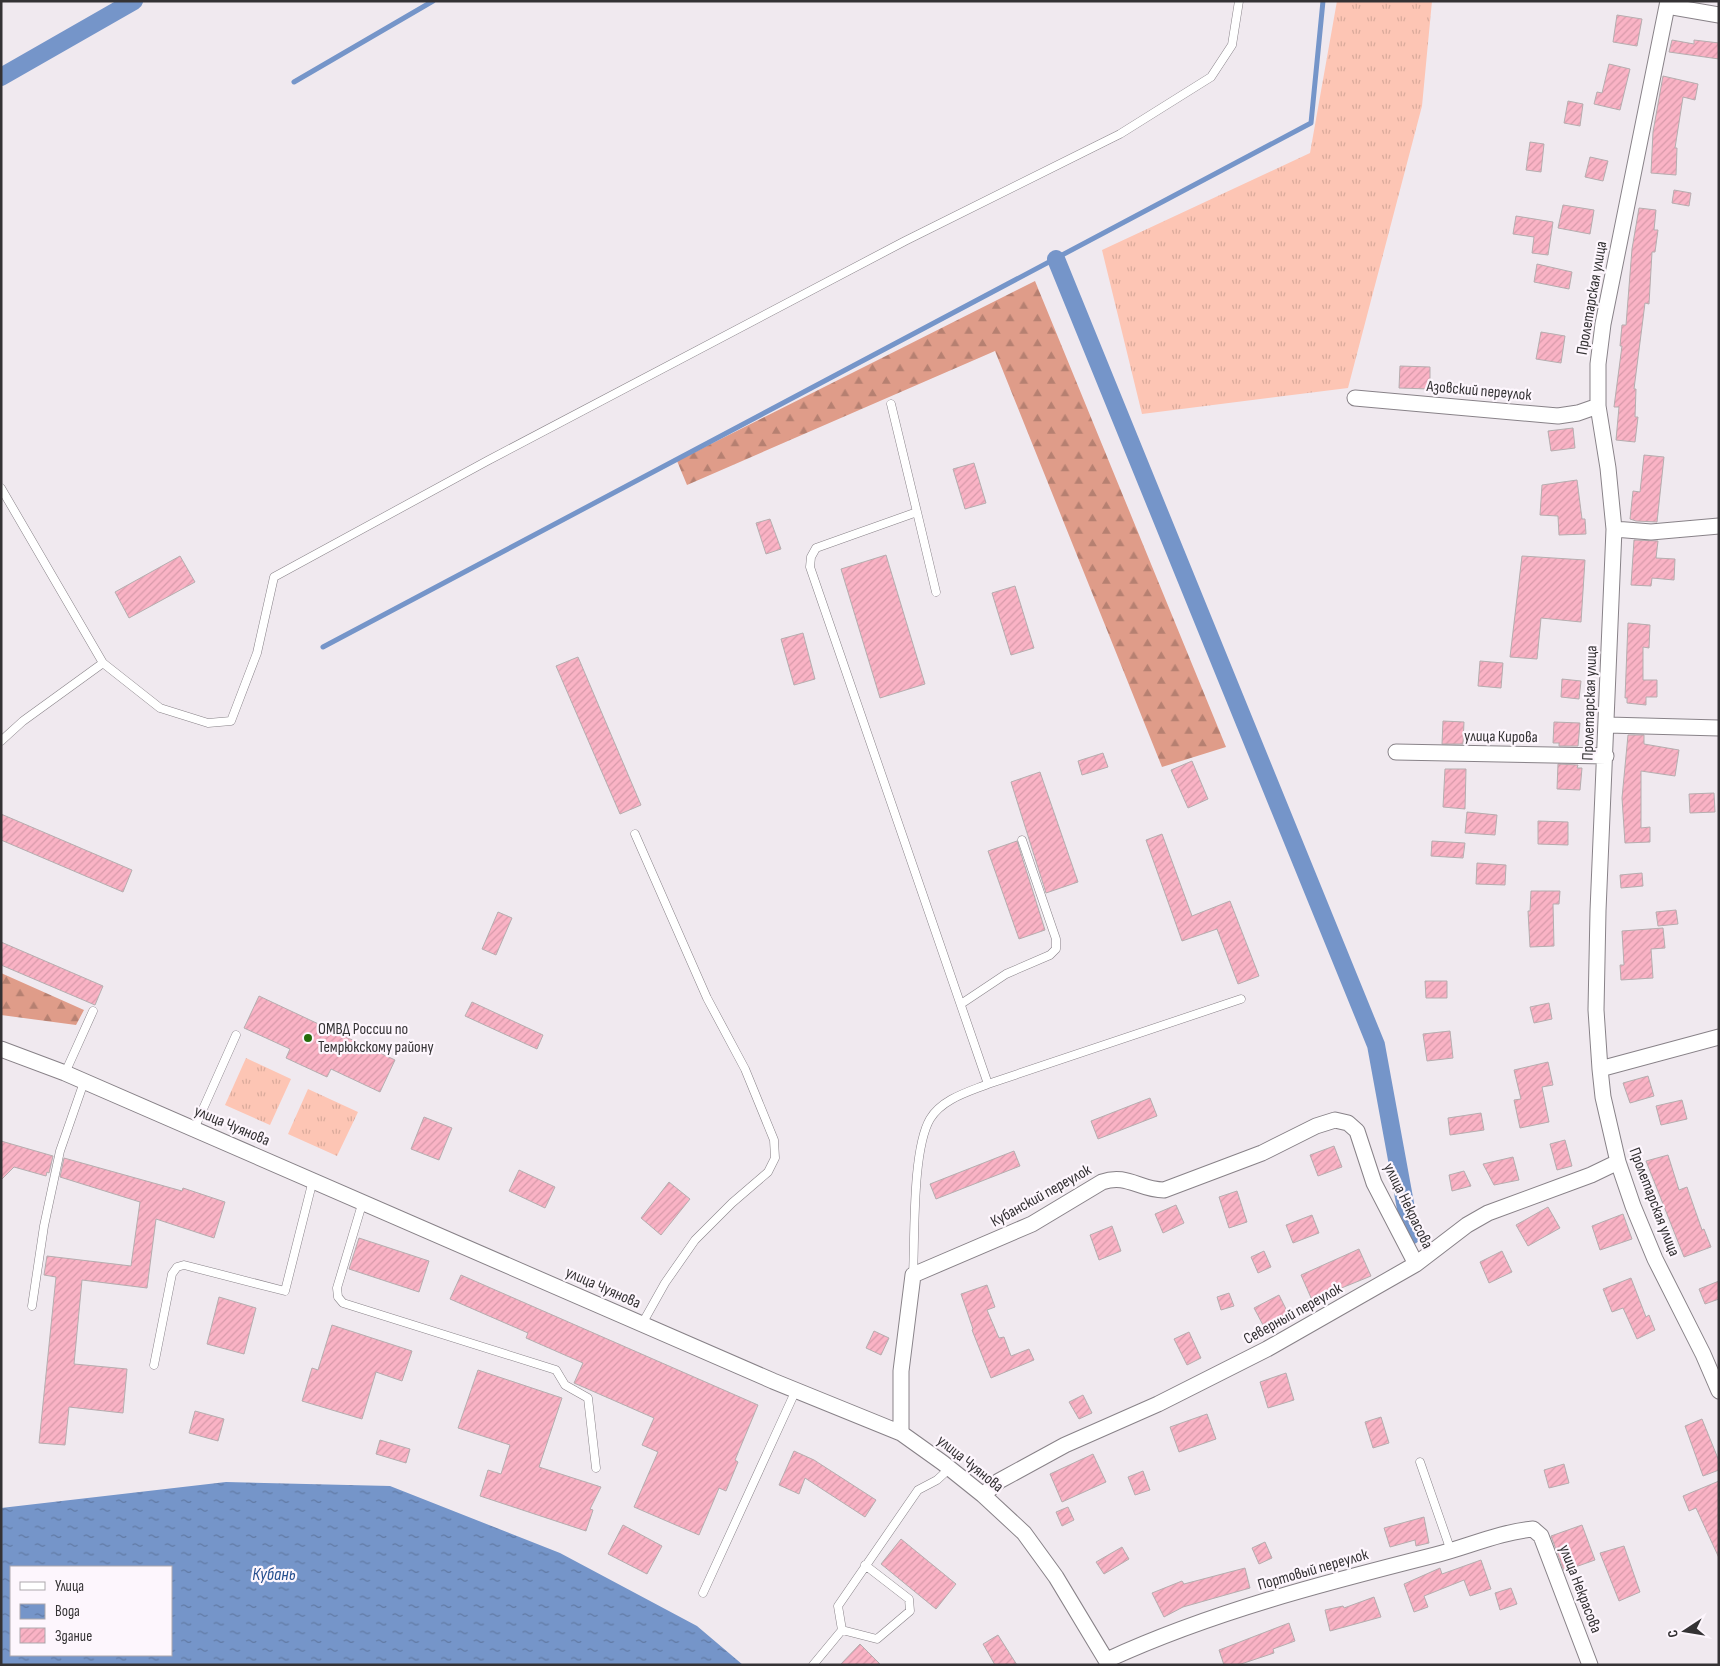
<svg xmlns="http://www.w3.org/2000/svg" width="1720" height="1666" font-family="'Sofia Sans Condensed',sans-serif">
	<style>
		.grass { fill: url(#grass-tufts) }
		.forest { fill: url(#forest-firs) }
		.water { fill: url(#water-ripples); fill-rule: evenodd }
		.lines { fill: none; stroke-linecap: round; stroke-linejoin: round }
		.stream { stroke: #7595c9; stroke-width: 5 }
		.canal { stroke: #7595c9; stroke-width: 18 }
		.building { fill: url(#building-hatch); stroke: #b6adaf }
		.lane-casing { stroke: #888288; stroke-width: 9 }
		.street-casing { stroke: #888288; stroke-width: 17 }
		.lane { stroke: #fff; stroke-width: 8 }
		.street { stroke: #fff; stroke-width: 15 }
		.poi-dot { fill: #256d0c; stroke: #fdf6fd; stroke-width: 2 }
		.labels { text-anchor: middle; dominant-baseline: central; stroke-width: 4.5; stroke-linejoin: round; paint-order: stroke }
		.street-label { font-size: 16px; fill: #343234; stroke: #fdf6fd }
		.poi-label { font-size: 16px; fill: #343234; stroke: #fdf6fd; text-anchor: start }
		.water-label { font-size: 18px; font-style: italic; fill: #274f8f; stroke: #fdf6fd }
	</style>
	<defs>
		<pattern id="grass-tufts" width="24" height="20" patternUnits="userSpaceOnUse" patternTransform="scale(1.25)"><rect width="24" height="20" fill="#fdc5b4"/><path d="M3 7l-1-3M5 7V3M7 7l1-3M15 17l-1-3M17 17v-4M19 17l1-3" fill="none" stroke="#d9aa9b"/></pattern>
		<pattern id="forest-firs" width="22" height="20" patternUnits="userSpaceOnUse" patternTransform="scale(1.25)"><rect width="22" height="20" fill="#df9c89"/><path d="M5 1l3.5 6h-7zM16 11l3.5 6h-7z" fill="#b68071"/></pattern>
		<pattern id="water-ripples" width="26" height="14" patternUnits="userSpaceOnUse" patternTransform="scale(1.25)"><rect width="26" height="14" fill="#7595c9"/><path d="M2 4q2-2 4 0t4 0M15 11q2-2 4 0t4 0" fill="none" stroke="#617aa4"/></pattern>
		<pattern id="building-hatch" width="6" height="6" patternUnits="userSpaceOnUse" patternTransform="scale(1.25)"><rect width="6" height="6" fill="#fab3c5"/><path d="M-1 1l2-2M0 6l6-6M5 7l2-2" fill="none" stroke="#d79aaa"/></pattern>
	</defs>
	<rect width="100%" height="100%" fill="#f0e9ef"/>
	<path class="grass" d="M1337 1H1432L1422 106 1348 388 1142 414 1102 250 1310 153Z
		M246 1058 291 1079 270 1125 225 1105Z
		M308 1089 358 1112 337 1156 288 1134Z"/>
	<path class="forest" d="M1035 281 1226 747 1162 767 995 351 687 485 677 461Z
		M1 973 84 1010 76 1025 1 1015Z"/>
	<path class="water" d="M226 1482 390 1486 560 1553 697 1626 743 1665H1V1508ZM11 1567H171V1655H11Z"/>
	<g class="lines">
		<path class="stream" d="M294 82 433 1
			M323 647 1311 123 1323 1"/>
		<path class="canal" d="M1 77 134 1
			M1056 259 1376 1045 1411 1236"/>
	</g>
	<path class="building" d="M1617 15 1642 19 1637 46 1613 42Z
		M1672 40 1694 44V40L1719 43V59L1669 52Z
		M1609 64 1630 69 1620 110 1594 104 1597 92 1602 93Z
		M1663 76 1698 84 1695 100 1683 97 1675 148H1677L1676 175 1651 173 1653 132Z
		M1568 101 1583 104 1580 126 1564 123Z
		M1530 142 1544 144 1541 172 1526 170Z
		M1590 157 1608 161 1603 181 1585 177Z
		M1674 190 1691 193 1689 206 1672 203Z
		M1563 205 1594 210 1590 234 1558 228Z
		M1639 208 1656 210 1654 230H1658L1655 252H1652L1649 304 1645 303 1634 389H1636L1635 417H1638L1635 442 1616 440 1619 407H1614L1622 346H1620L1622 325H1626L1632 249Z
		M1516 216 1553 222 1548 255 1532 253 1534 237 1513 234Z
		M1537 264 1572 272 1569 289 1534 282Z
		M1541 332 1565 336 1561 363 1536 359Z
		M1400 366 1430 367V389L1399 388Z
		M1573 428 1575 448 1551 451 1548 431Z
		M1644 455 1664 457 1657 522 1636 521 1630 519 1633 491 1640 492Z
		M974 463 986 503 965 509 953 469Z
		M1577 480 1582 519H1585L1586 534 1559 535 1558 516 1540 515 1542 485Z
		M770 519 781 549 766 554 756 523Z
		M1634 540 1658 541 1656 558 1675 559 1674 580 1652 578 1651 586 1631 585Z
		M886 555 925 684 880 698 841 569Z
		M180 556 195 582 129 618 115 592Z
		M1522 556 1585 560 1581 622 1541 618 1537 659 1510 657Z
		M1015 586 1034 648 1011 655 992 593Z
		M1628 623 1650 625 1649 648 1643 647V680H1657V697H1646V705L1627 703V698H1625Z
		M803 633 815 679 794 685 781 639Z
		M578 657 641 805 620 814 556 666Z
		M1480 661 1503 663 1501 688 1478 686Z
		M1562 679 1581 681 1579 699 1561 697Z
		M1443 721 1464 722 1463 744H1442Z
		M1554 722 1580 723 1578 746H1559V743H1553Z
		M1628 735H1644V744L1679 750 1675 776 1641 771V828L1650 827V842L1625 843 1622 798Z
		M1103 753 1108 767 1082 775 1078 761Z
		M1192 761 1208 799 1188 808 1171 770Z
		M1558 764 1578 765 1577 768H1582L1580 790 1557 789Z
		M1445 769H1466L1465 809 1443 807Z
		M1040 772 1078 882 1046 893 1011 782Z
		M1714 793 1715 812 1690 813 1689 794Z
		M1467 812 1497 815 1495 835 1465 833Z
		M1 814 132 870 123 892 1 840Z
		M1538 821 1568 822V845L1538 844Z
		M1162 834 1192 916 1230 901 1259 976 1238 984 1217 929 1182 941 1146 840Z
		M1017 841 1045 930 1019 939 988 851Z
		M1432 841 1465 843 1463 858 1431 856Z
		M1477 863 1506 865 1505 885 1476 884Z
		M1642 873 1643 886 1621 888 1620 875Z
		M1531 891H1560L1559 904H1553L1554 946 1530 947 1528 911H1530Z
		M1676 910 1678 924 1658 926 1656 912Z
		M498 912 512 918 496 955 482 949Z
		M1663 928 1665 948 1651 949 1653 978 1621 980 1620 965H1624L1622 931Z
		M1 942 103 986 95 1005 1 965Z
		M1425 981H1447V998H1426Z
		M259 996 395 1060 380 1092 331 1069 327 1077 286 1058 290 1049 244 1028Z
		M472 1002 543 1035 537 1049 465 1016Z
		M1549 1003 1552 1019 1534 1023 1530 1007Z
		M1450 1031 1453 1058 1427 1061 1423 1034Z
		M1548 1062 1553 1085 1542 1087 1549 1122 1520 1128 1514 1100 1521 1099 1514 1070Z
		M1648 1076 1654 1096 1630 1103 1623 1083Z
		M1150 1098 1157 1116 1098 1139 1091 1121Z
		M1682 1100 1687 1119 1661 1125 1656 1106Z
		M1481 1113 1484 1130 1450 1135 1448 1118Z
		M424 1117 452 1128 439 1160 411 1149Z
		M1565 1140 1572 1166 1557 1170 1550 1144Z
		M1 1141 53 1156 49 1173 47 1172 46 1176 14 1167 1 1180Z
		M1334 1146 1342 1167 1318 1176 1310 1155Z
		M1014 1151 1020 1166 936 1199 930 1184Z
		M1668 1155 1679 1190 1687 1187 1702 1230 1704 1229 1711 1247 1684 1257 1646 1161Z
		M1513 1157 1519 1180 1494 1185 1483 1164Z
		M64 1158 182 1191 183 1188 225 1202 214 1238 156 1219 147 1288 82 1280 74 1364 127 1369 123 1413 69 1407 65 1445 39 1443 56 1277 44 1275 47 1256 131 1266 140 1202 60 1177Z
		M519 1170 555 1187 545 1208 509 1191Z
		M1464 1171 1471 1186 1452 1191 1449 1175Z
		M669 1182 690 1199 661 1235 641 1218Z
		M1237 1191 1247 1222 1229 1228 1219 1197Z
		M1176 1205 1184 1223 1163 1233 1155 1214Z
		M1548 1207 1560 1228 1528 1246 1516 1225Z
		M1623 1214 1632 1239 1600 1250 1592 1226Z
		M1312 1215 1319 1233 1293 1243 1286 1225Z
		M1112 1226 1121 1251 1099 1260 1090 1235Z
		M359 1238 429 1261 419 1292 349 1269Z
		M1359 1249 1371 1276 1312 1300 1301 1275Z
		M1264 1251 1271 1267 1258 1273 1251 1257Z
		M1502 1251 1512 1272 1489 1283 1480 1262Z
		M461 1275 758 1405 735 1460 738 1462 726 1491 719 1488 699 1535 634 1507 658 1452 642 1445 654 1418 574 1383 583 1363 526 1338 528 1333 450 1299Z
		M1631 1278 1646 1317 1649 1315 1655 1330 1637 1339 1623 1308 1612 1312 1603 1289Z
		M1719 1281V1299L1705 1304 1699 1289Z
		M987 1285 995 1307 987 1310 999 1338 1004 1337 1011 1356 1029 1349 1034 1360 991 1378 972 1330 973 1329 961 1294Z
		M1229 1293 1234 1306 1221 1310 1217 1297Z
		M1279 1295 1288 1313 1263 1325 1254 1308Z
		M219 1297 256 1308 244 1354 207 1344Z
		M332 1325 412 1351 402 1381 376 1372 362 1419 302 1401 312 1368 318 1370Z
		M874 1331 889 1338 881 1355 866 1348Z
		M1189 1332 1201 1358 1187 1365 1174 1339Z
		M478 1370 562 1398 539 1467 601 1487 590 1509 593 1510 586 1531 480 1496 488 1470 501 1474 510 1445 458 1428Z
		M1286 1373 1294 1400 1268 1408 1260 1382Z
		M1083 1395 1092 1413 1079 1419 1069 1402Z
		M195 1411 224 1419 218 1441 189 1433Z
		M1207 1414 1216 1439 1179 1452 1170 1427Z
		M1381 1417 1389 1443 1373 1448 1365 1422Z
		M1702 1419 1719 1461V1470L1703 1476 1685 1426Z
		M380 1440 410 1449 406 1463 376 1454Z
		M794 1451 814 1460 876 1500 865 1517 805 1478 799 1494 779 1485Z
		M1093 1454 1106 1482 1062 1502 1050 1474Z
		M1564 1464 1569 1483 1549 1488 1544 1470Z
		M1143 1471 1150 1490 1135 1495 1128 1477Z
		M1719 1481V1558L1696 1508 1689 1511 1683 1496Z
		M1068 1507 1074 1520 1062 1526 1056 1512Z
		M1424 1517 1429 1543 1416 1546 1415 1540 1390 1547 1384 1528Z
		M623 1525 662 1546 647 1574 608 1554Z
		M1582 1525 1595 1560 1564 1571 1551 1536Z
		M901 1539 956 1584 936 1609 881 1564Z
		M1265 1542 1272 1558 1259 1564 1252 1548Z
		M1624 1546 1640 1592 1619 1601 1600 1553Z
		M1122 1547 1129 1559 1104 1574 1096 1562Z
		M1481 1560 1491 1589 1470 1596 1464 1580 1424 1596 1428 1607 1414 1612 1404 1584 1440 1568 1442 1574Z
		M1245 1568 1250 1588 1183 1607 1164 1617 1152 1593 1182 1581 1184 1584Z
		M1511 1588 1517 1604 1500 1610 1495 1593Z
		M1374 1597 1381 1617 1330 1631 1325 1610 1343 1606 1344 1608Z
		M1289 1623 1295 1641 1273 1649 1274 1653 1238 1665H1224L1219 1650Z
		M998 1635 1017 1665H995L983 1644Z
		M860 1644 881 1665H840Z"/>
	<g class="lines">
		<defs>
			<path id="lane" d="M891 404 917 512 816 548 811 557 810 567 988 1084
				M1 488 103 663 160 708 208 723 231 721 257 653 274 577 487 461 905 241 1120 134 1211 77 1232 45 1239 1
				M917 512 936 592
				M1 741 23 721 103 663
				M635 834 707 998 745 1069 774 1140 775 1158 768 1172 732 1203 695 1240 665 1283 642 1324
				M961 1004 1006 974 1050 955 1056 949V939L1022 840
				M65 1073 93 1011
				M194 1129 236 1035
				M363 1201 337 1288 338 1297 343 1303 556 1370 565 1385 588 1398 596 1468
				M913 1275C915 1237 912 1150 930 1119 942 1099 968 1092 988 1084L1241 999
				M32 1306 44 1226 60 1151 84 1082
				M154 1365 172 1274 177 1267 184 1265 285 1291 313 1180
				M1420 1462 1451 1551
				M703 1593 796 1390
				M842 1630 877 1639 910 1611 909 1599 865 1565
				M813 1665 842 1630 838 1606 918 1490 937 1480 950 1468"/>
			<path id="street" d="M1668 1 1603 324 1598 364V406L1608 468 1614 529 1598 911 1596 1010 1600 1069 1603 1097 1618 1162 1633 1206 1655 1259 1703 1354 1719 1391
				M1667 6 1719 15
				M1355 398 1558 416 1578 413 1598 406
				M1614 529 1651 532 1719 526
				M1608 725 1719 728
				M1396 752 1606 756
				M1 1049 65 1073 773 1381 901 1433 943 1463 983 1495 1024 1533 1056 1577 1109 1665
				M1600 1069 1719 1037
				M901 1433V1371L913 1275 1032 1224 1102 1182C1127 1173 1139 1190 1164 1190L1262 1153 1316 1126 1335 1120 1348 1123 1357 1131 1374 1183 1416 1264
				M983 1495 999 1481 1065 1445 1158 1404 1267 1349 1416 1264 1467 1225 1488 1213 1591 1175 1618 1162
				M1107 1660C1211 1612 1324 1583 1435 1555 1467 1547 1500 1532 1533 1529L1541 1536 1590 1665"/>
		</defs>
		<use href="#lane" class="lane-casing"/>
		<use href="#street" class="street-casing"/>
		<use href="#lane" class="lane"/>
		<use href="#street" class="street"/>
	</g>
	<circle class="poi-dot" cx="308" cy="1038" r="5"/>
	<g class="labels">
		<g class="street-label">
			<text transform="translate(1592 298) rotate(-80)">Пролетарская улица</text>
			<text transform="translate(1479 391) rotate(5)">Азовский переулок</text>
			<text transform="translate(1590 703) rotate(-88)">Пролетарская улица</text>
			<text transform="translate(1501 737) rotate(1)">улица Кирова</text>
			<text transform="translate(232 1126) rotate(23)">улица Чуянова</text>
			<text transform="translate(1041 1196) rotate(-29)">Кубанский переулок</text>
			<text transform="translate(1654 1202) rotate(69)">Пролетарская улица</text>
			<text transform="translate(1408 1206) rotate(64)">улица Некрасова</text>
			<text transform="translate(603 1288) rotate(24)">улица Чуянова</text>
			<text transform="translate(1293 1314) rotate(-29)">Северный переулок</text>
			<text transform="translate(970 1464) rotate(39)">улица Чуянова</text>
			<text transform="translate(1313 1570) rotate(-16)">Портовый переулок</text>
			<text transform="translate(1580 1589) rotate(69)">улица Некрасова</text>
		</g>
		<g class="poi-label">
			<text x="318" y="1029">ОМВД России по<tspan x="318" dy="18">Темрюкскому району</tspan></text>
		</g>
		<g class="water-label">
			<text x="274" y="1574">Кубань</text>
		</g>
	</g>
	<rect width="1720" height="1666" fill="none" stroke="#343234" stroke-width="5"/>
	<rect x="10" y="1566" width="162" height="90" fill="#fdf6fd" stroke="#ada8ad"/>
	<rect x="20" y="1582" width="25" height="8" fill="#ffffff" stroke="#ada8ad"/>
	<text x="55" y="1591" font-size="15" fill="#343234">Улица</text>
	<rect x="20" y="1604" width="25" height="15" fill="url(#water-ripples)" stroke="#ada8ad"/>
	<text x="55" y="1616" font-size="15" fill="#343234">Вода</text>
	<rect x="20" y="1628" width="25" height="15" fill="url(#building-hatch)" stroke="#ada8ad"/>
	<text x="55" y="1641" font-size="15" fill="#343234">Здание</text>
	<g transform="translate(1685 1631) rotate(258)" stroke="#fdf6fd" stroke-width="4" paint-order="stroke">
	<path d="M0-4L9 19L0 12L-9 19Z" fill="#343234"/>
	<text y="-8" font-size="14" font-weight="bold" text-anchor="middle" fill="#343234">С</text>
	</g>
</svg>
